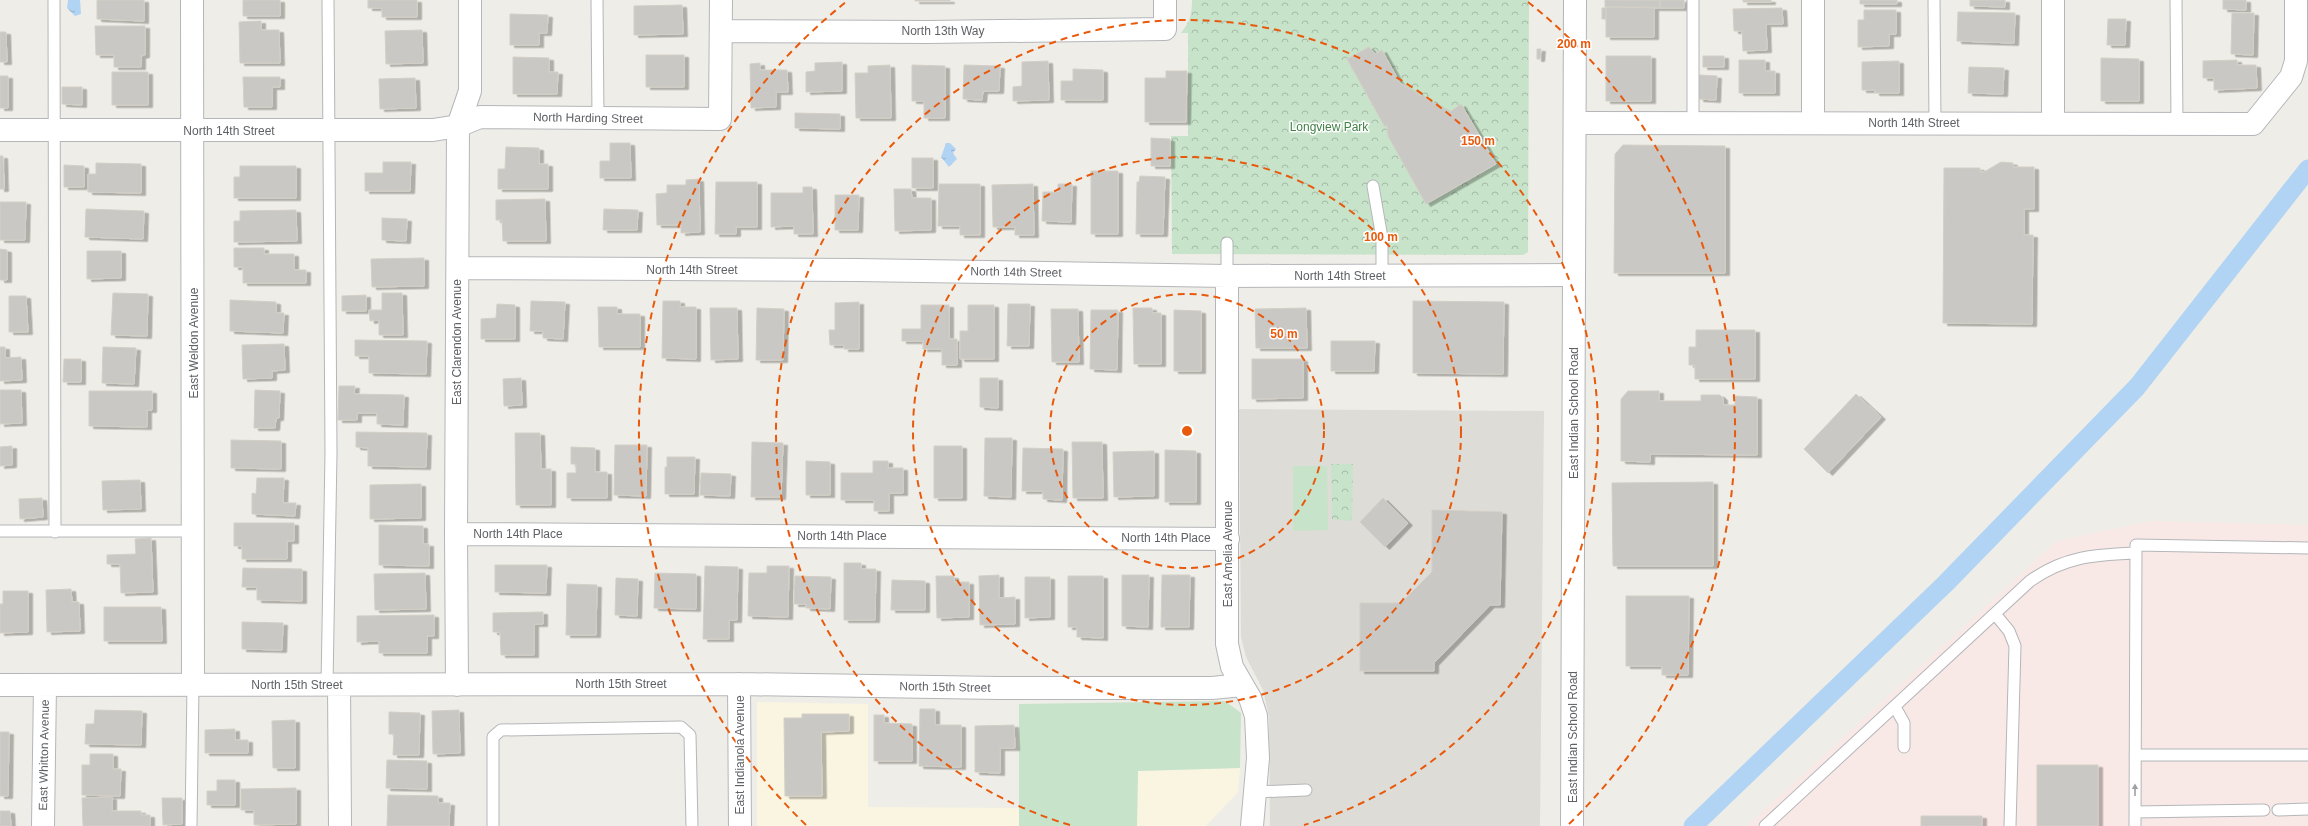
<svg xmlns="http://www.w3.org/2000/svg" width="2308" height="826" font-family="Helvetica,sans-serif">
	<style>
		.commercial { fill: #faf5e1 }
		.education { fill: #dedcd6 }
		.medical { fill: #f9e9e6 }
		.grass { fill: #c7e3c9 }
		.park { fill: url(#park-crowns) }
		.water { fill: url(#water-ripples) }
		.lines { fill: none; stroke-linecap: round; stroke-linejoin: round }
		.canal { stroke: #b2d4f4; stroke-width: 19 }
		.building { fill: #cac8c4; stroke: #d3cfc6; filter: url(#shadow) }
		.service-casing { stroke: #b4b6ba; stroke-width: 13 }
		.minor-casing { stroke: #b4b6ba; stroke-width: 24 }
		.secondary-casing { stroke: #b3b5b9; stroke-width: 24 }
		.service { stroke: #fff; stroke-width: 11 }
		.minor { stroke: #fff; stroke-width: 22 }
		.secondary { stroke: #fff; stroke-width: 22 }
		.oneway { fill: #9fa0a3 }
		.ring { fill: none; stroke: #e8590c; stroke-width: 2; stroke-dasharray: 7 5 }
		.labels { text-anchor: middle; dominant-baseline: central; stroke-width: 3; stroke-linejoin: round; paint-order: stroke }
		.street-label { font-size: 12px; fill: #5f6165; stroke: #fff }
		.park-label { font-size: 12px; fill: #428148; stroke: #fff }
		.centre { fill: #e8590c; stroke: #fff; stroke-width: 2 }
		.ring-label { font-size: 12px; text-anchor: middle; font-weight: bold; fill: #e8590c; stroke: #fff; stroke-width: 3; stroke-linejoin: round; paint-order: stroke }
	</style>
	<defs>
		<pattern id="park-crowns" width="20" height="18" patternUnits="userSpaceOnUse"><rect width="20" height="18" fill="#c7e3c9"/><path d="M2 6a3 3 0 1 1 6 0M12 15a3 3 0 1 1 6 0" fill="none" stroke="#a5bba7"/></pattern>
		<pattern id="water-ripples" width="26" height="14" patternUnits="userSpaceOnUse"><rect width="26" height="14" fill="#b2d4f4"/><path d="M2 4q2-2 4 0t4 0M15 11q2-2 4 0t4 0" fill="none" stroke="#94afc9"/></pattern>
		<filter id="shadow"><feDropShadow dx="4.5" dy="2.5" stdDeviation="0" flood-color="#0004"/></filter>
	</defs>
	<rect width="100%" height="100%" fill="#efede7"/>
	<path class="commercial" d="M757 702 868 704V807L1019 808V826H757Z
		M1240 768 1238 792 1206 826H1137L1138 771Z"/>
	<path class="education" d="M1239 409 1544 411 1540 826H1270L1269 717 1263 690 1246 657 1241 637Z"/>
	<path class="medical" d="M2152 521 2308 525V826H1747L2057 541Z"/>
	<path class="grass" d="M1293 466H1327L1328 530 1293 531Z
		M1225 701 1241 713 1240 768 1138 771 1137 826H1019V704Z"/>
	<path class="park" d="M1192 0H1529L1528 252 1523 255 1172 254 1171 136H1188V33H1181C1190 22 1192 14 1192 0Z
		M1331 464H1353L1352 521 1332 519Z"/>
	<path class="water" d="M68 0H80L81 14 75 16 67 8Z
		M946 143H950L956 149 953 153 957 159 949 167 941 157Z"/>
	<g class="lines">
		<path class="canal" d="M1693 826 1945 584 2137 387 2308 169"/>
	</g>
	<path class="building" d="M97 0H144V21L97 19Z
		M243 0H280V16H243Z
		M368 0H417V17H382V8H368Z
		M915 0H950V1H915Z
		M1605 0H1660V8L1605 7Z
		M1660 0H1684V8H1660Z
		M1743 0H1771V2H1743Z
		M1860 0H1897V4H1860Z
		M1970 0H2005V7L1970 6Z
		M2223 0H2246V10L2223 9Z
		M682 5 683 34 634 35V6Z
		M1606 7H1654V37H1606Z
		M1602 8H1606V19H1602Z
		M1782 8 1783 24H1766L1767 50 1743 51 1742 31H1734L1733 9Z
		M1864 10H1896V34H1889V46L1858 47V20H1864Z
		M1958 12 2015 13 2014 43 1957 41Z
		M2232 13H2254L2253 55 2231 54Z
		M510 14 548 15 547 33H539V45H510Z
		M2108 19H2126L2125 45H2107Z
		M261 21V30H279L280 63H240L239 22Z
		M95 26H145V55L141 56V67H114V55H96Z
		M422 30 423 63 386 64 385 31Z
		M0 32H6L7 62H0Z
		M1369 47 1375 54 1382 50 1400 83 1450 112 1461 104 1496 164 1426 204 1388 136 1387 125 1385 127 1347 59Z
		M1537 49H1541L1540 59H1537Z
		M646 55H684V87H646Z
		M1606 56H1651V101H1606Z
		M1703 56H1724V67H1703Z
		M513 57 549 58V72H558L557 94H513Z
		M2101 58 2139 59V101H2101Z
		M1739 60H1765V71H1775V93H1739Z
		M2237 60V65H2256L2257 88 2214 90V78H2203V61Z
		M1048 61 1049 100 1013 101V87L1022 86V62Z
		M1899 61V93H1875V90H1862V62Z
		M842 62V91L806 92V72L815 71V63Z
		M760 63V70H787L788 92H776V107L751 108 750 64Z
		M890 65 891 118H856L855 73H868V66Z
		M912 65 945 66V118H924V101H912Z
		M964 65 1000 66 999 91H983L982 100 963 99Z
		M1969 67 2004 68 2003 94 1968 93Z
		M1073 69 1103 70V100H1061V81H1073Z
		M1166 71H1187L1186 122H1145V78H1166Z
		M112 72H148V105H112Z
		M1699 75 1717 76 1716 100 1699 99Z
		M0 76H8V108H0Z
		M243 77H280V87H272V107H244Z
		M415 78 416 108 380 109 379 79Z
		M62 87H82V105L62 104Z
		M795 113 840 114V129L795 128Z
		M1151 138 1170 139V166H1151Z
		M610 143H630L631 178H600V161H610Z
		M1623 145 1725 146V273H1614L1615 154Z
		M506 147 539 148V164H548V189H498V169H505Z
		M0 156H3L4 189H0Z
		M912 158H933V188H912Z
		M383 162H411L410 191H365V173H383Z
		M2001 162 2013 163V167H2034V209H2024V235H2033L2032 324 1943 323 1944 168H1980V172H1984Z
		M96 163 141 164V193L88 192V174H96Z
		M64 165 84 166V187H64Z
		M240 166H296V198H234V177H240Z
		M1091 171H1118V234H1091Z
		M1140 176 1165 177 1163 234H1136L1137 182H1139Z
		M699 179 700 232 681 233V225H657L656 194 667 193V185H686V180Z
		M716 182H757V227H736V234H715Z
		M939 184H980V235H960V226H938Z
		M1033 184 1034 235H1015V227H993L992 185Z
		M1058 184H1072L1071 222 1042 221 1043 192H1058Z
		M803 187H812L813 234H794V226L771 227V193H803Z
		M894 189H911L912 198H931V230L895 231Z
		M835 195H859L858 230H835Z
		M545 199 546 241H503L502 220H496V200Z
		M0 202H26L25 240H0Z
		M86 209 144 211 143 239 85 237Z
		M604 209 638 210 637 230H603Z
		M296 210 297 241 234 242V221H240V211Z
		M382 218 407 219 406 241 382 240Z
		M234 248H264V254H294V270H306V283H243V267H234Z
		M0 249 7 250V280H0Z
		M87 251H121V278L87 279Z
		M424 258V286L372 287 371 259Z
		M113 293 148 294 147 336 111 335Z
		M382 293H402L403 335H379V320L370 321 369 310H382Z
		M366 295V311H342V296Z
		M9 296H26L28 332H9Z
		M230 300 276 302V313H284L283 333 230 331Z
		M531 301 565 302 563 339 543 338V331H530Z
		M663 301H680V307H696V359L662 358Z
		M1413 301 1504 302 1503 374 1413 373Z
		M859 302V349H844V345H830L829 330H835V303Z
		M497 304 515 305V339H481V319L496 318Z
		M1008 304H1030L1029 346H1007Z
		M921 305H949V339H957V365H942V349H923V341H902V329H921Z
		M968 305H994V359H960V331H968Z
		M598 307H617V314H640V347H599Z
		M710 308H737L738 359 711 360Z
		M757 308 784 309 783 360H756Z
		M1133 308H1152V313H1161V364H1134Z
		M1306 308 1307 348H1256L1255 309Z
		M1051 309H1078L1079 362H1052Z
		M1091 310H1118L1117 370 1090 369Z
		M1174 310 1201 311V371H1174Z
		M1696 330H1755V379H1695V365H1689V347H1696Z
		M355 340 427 341 426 374 369 373V356H355Z
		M1331 341H1375L1374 371H1331Z
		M284 344 285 370 272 371V378L243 379 242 345Z
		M0 347H5V358L21 357 22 380 0 381Z
		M103 347 136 348 134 384 102 383Z
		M64 359H81V382H63Z
		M1252 359H1303V398L1252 399Z
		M521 378 522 405 504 406 503 379Z
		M980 378H998V408L980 407Z
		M339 386H355L354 394 404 395 403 425 377 424V413H357V420H338Z
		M0 390H21L22 423 0 424Z
		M255 390 280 391 279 418H276L275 428H254Z
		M89 391H152V410H147V427L89 426Z
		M1628 391H1659V401H1701V395H1720L1723 398V405H1735V396L1757 397V455L1650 454V462L1621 461V399Z
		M1856 394 1881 417 1828 473 1804 449Z
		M356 432 427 433 426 467 368 466V448L356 447Z
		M515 433H540L541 469H551V505H516Z
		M985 438H1012L1011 497 984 496Z
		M231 440 281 441V469L231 468Z
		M752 442 783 443 781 497H751Z
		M1072 442H1102L1103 498H1073Z
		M615 445H647L646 496 614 495Z
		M12 446V465L0 466V447Z
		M934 446H962V498H934Z
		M571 447 595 448V472H607V498H567V473H576V464H571Z
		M1023 448 1063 449 1062 500 1043 499V491H1022Z
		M1165 450 1196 451V502H1165Z
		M1154 451V496L1114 497 1113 452Z
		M667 457H695L694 494H665V467H667Z
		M806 461 830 462V495H806Z
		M873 461H888V468H903V493H889V511H874V500H841V473H873Z
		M701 473 731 474 730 496 700 495Z
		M257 478H284L283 503H296L295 516 252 514V493L256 494Z
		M140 480 141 509 103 510 102 481Z
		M1713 482V566H1613L1612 483Z
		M421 484V518L370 519V485Z
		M42 498 43 517 20 519 19 499Z
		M1383 498 1408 523 1385 547 1360 522Z
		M1432 510 1502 512 1500 605H1490L1434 663V671H1360V603H1401L1432 572Z
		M234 523H294V541H287V559H242V546H234Z
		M379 525 423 526V544H429V566L379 565Z
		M151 538 153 592 121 593 120 564H107V555L136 554 135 539Z
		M844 563H861V569H876L875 620H844Z
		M495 565H547L546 593 495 592Z
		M705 566 738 567 737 620H729V639H703Z
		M767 566H789L788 617 748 616 749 573H767Z
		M243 568 302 569V601L257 600V587H242Z
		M425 573 426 609 375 610 374 574Z
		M655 573 696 574V609L654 608Z
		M999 575V598L1015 597V624L980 625 979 576Z
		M1122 575H1149L1148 627 1122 626Z
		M1162 575H1190L1189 627H1161Z
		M795 576 831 577 830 609 806 608V604H794Z
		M936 576H954V582H969V617L937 618Z
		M1068 576H1103V638L1077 637V627H1068Z
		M1025 577H1050V617L1025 618Z
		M616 578 638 579 637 616 615 615Z
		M892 580 925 581V610H891Z
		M567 584 597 585 596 635H566Z
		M71 589 72 602H79L80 631 47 632 46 590Z
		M3 591H28V632L0 633V604H3Z
		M1626 596H1689L1688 675H1662V666H1626Z
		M104 607H161L162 641H104Z
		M543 612V624H534V655H501L500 632H493V613Z
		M434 615V636H427V653H379V641L357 642V616Z
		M242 622 283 623 282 650 242 649Z
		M920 709H935V725H961V767L919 766Z
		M95 710 142 711 141 745 85 744 86 724H94Z
		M459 710 460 753 433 754 432 711Z
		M389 712 420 713 419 755H393L394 734H389Z
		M802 714H849V731L821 732 822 796H785L784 718H802Z
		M874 715H884V723L912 724V761H874Z
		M295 720V768H273L272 721Z
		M1014 725 1015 748H1000V773L975 772V726Z
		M235 729V740H248V753H205V730Z
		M0 732H9L8 796H0Z
		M90 754H113V769H121L120 796 82 795V765H90Z
		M387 760 427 761V789L386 788Z
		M2037 765H2098V826H2037Z
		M217 780H235V805H207V791H217Z
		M296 788V824L254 825V810H241V789Z
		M388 795 438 796V803H450L449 826H387Z
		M112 797V811H141V815H150V826H83L82 798Z
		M162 798H182V824L163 825Z
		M0 811H10L11 826H0Z
		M1921 816H1982V826H1921Z"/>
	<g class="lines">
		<defs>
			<path id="service" d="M54 0 55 532
				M597 0 598 119
				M1693 0V122
				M1934 0 1935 123
				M2176 0 2177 124
				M1373 186 1382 238V276
				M1227 243V276
				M0 531H193
				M1995 614 2009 631 2015 646 2010 826
				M327 685 331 453 328 0
				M1895 707 1904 723V747
				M2135 755H2308
				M1255 792 1306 790
				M2278 810 2308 809
				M2135 812 2264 810
				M191 826 193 685
				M493 826V737L501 730 681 727 690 735 692 826
				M1765 826 2030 581C2065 556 2094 555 2136 553
				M2135 826 2136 545 2308 548"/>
			<path id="minor" d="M192 0 193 685
				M1813 0V123
				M721 31 928 32 1165 29V0
				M2053 122V0
				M1575 123 2253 124 2291 77 2296 61V0
				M0 130H433L458 126 480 117 720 119 721 0
				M458 268 857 270 1227 276 1574 275
				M1227 276V644L1232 667 1250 698 1256 716 1258 758 1252 826
				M456 534 1228 539
				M739 684 740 826
				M0 685 739 684 999 688H1212L1242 685
				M339 685 340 826
				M457 685 456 534 458 126 470 91V0
				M43 826 45 685"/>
			<path id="secondary" d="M1572 826 1575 0"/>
		</defs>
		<use href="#service" class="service-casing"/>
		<use href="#minor" class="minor-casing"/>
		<use href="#secondary" class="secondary-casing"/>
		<use href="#service" class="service"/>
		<use href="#minor" class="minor"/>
		<use href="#secondary" class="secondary"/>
	</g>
	<defs><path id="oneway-solid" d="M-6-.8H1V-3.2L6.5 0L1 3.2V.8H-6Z"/></defs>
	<use class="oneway" href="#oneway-solid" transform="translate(2135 790) rotate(-90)"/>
	<g class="ring">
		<circle cx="1187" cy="431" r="137"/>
		<circle cx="1187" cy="431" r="274"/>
		<path d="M1070 825A411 411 0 1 1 1304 825"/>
		<path d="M806 825A548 548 0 0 1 846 2M1528 2A548 548 0 0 1 1568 825"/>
	</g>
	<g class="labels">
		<g class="street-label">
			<text x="943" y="31">North 13th Way</text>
			<text transform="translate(588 118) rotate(1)">North Harding Street</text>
			<text x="1914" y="123">North 14th Street</text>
			<text x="229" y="131">North 14th Street</text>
			<text x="692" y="270">North 14th Street</text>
			<text transform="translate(1016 272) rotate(1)">North 14th Street</text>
			<text x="1340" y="276">North 14th Street</text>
			<text transform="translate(457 342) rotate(-90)">East Clarendon Avenue</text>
			<text transform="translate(194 343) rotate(-90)">East Weldon Avenue</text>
			<text transform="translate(1574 413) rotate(-90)">East Indian School Road</text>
			<text x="518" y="534">North 14th Place</text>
			<text x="842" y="536">North 14th Place</text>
			<text x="1166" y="538">North 14th Place</text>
			<text transform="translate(1228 554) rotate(-90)">East Amelia Avenue</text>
			<text x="621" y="684">North 15th Street</text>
			<text x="297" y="685">North 15th Street</text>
			<text transform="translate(945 687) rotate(1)">North 15th Street</text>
			<text transform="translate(1573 737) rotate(-90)">East Indian School Road</text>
			<text transform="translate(44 755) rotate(-89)">East Whitton Avenue</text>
			<text transform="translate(740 755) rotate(-90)">East Indianola Avenue</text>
		</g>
		<g class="park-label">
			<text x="1329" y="127">Longview Park</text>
		</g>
	</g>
	<circle cx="1187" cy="431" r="6" class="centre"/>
	<g class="ring-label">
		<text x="1574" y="48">200 m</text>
		<text x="1478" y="145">150 m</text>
		<text x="1381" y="241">100 m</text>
		<text x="1284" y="338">50 m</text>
	</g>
</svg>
